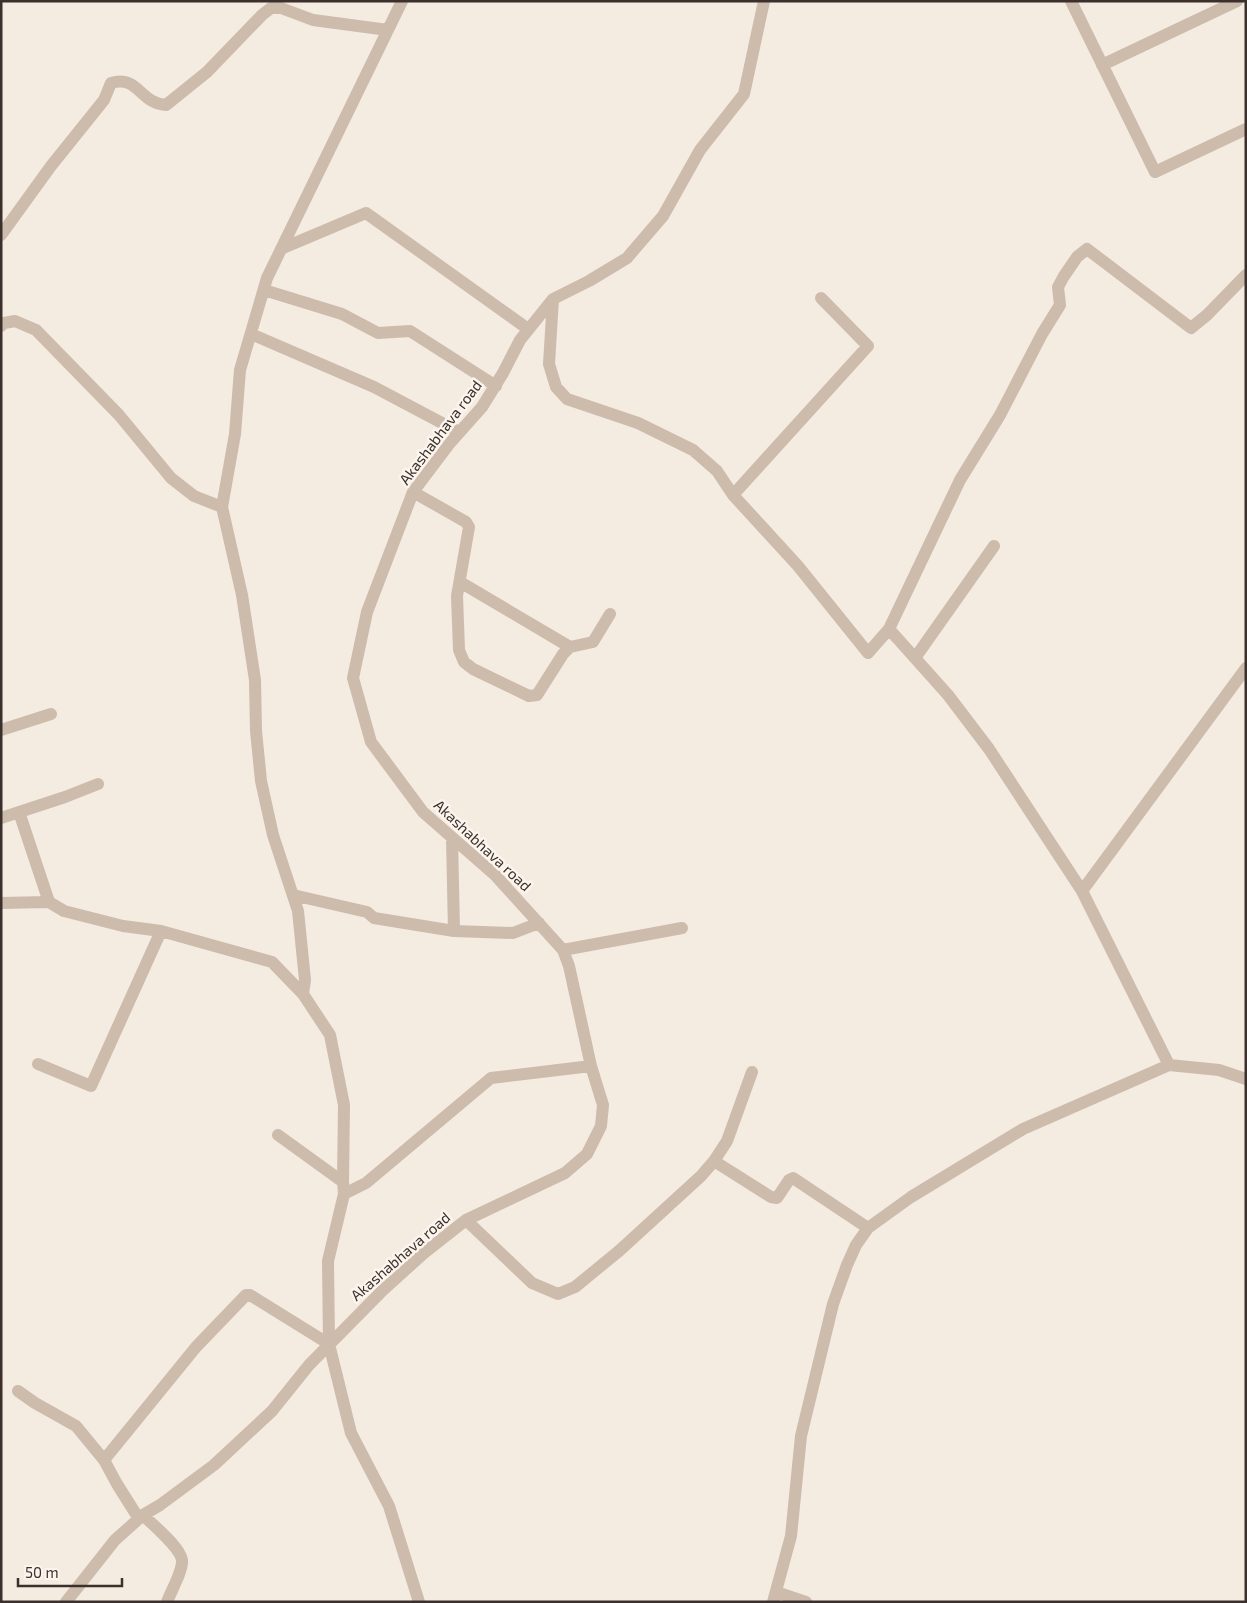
<svg xmlns="http://www.w3.org/2000/svg" width="1247" height="1603" font-family="'Exo 2',sans-serif">
	<style>
		.lines { fill: none; stroke-linecap: round; stroke-linejoin: round }
		.minor { stroke: #cdbbac; stroke-width: 12 }
		.labels { text-anchor: middle; dominant-baseline: central; stroke-width: 5; stroke-linejoin: round; paint-order: stroke }
		.street-label { font-size: 15px; fill: #3b302b; stroke: #fbf5ee }
	</style>
	<rect width="100%" height="100%" fill="#f4ebe1"/>
	<g class="lines">
		<path class="minor" d="M1071 1 1155 172 1246 129
			M1102 65 1237 1
			M1 235 51 166 104 100 111 83C139 75 139 103 166 105L207 72 262 15 271 8H281L313 20 388 30
			M283 248 366 213 528 329
			M264 290 342 314 378 333 410 331 496 386
			M553 299 549 364 556 387 567 399 638 423 693 450 717 471 733 495 798 566 868 653 889 629 948 695 989 749 1082 891
			M1 326 4 323 15 321 36 330 119 415 171 478 194 496 222 507
			M251 334 374 387 459 432
			M413 492 466 522 469 527 457 596 459 650 464 662 473 669 529 696 537 695 563 654 570 647 593 642 610 614
			M733 495 868 346 821 298
			M460 582 570 647
			M889 629 960 480 1000 415 1042 334 1060 305 1058 287 1064 276 1077 257 1087 249 1191 328 1207 315 1246 275
			M915 658 994 546
			M1 730 51 714
			M19 812 49 902
			M1 818 65 797 98 784
			M452 838 454 931
			M293 895 367 912 374 918 454 931 513 933 539 923
			M1 903 49 902 64 911 123 926 161 931 272 962 303 994 330 1035 344 1105 343 1182 344 1194 328 1261 329 1344 351 1433 389 1506 419 1602
			M563 950 682 928
			M303 994 305 980 298 911 273 835 261 781 256 731 255 680 242 595 222 507 235 434 240 370 267 278 402 1
			M38 1064 91 1086 161 931
			M1169 1065 1082 891 1246 668
			M278 1135 343 1182
			M714 1161 771 1197 777 1198 789 1180 793 1178 868 1228
			M344 1194 366 1183 491 1078 591 1066
			M466 1220 532 1283 558 1294 575 1287 619 1251 701 1176 714 1161 727 1141 752 1072
			M18 1391 35 1403 76 1426 104 1460 117 1484 139 1519
			M104 1460 196 1347 246 1295H250L329 1344
			M143 1515C153 1525 180 1547 182 1560 183 1571 171 1591 167 1602
			M776 1592 806 1602
			M66 1602 115 1540 143 1515 160 1505 214 1465 272 1411 309 1365 383 1290 424 1253 466 1220 565 1173 587 1154 601 1126 603 1105 591 1066 569 966 563 950 495 875 423 812 371 742 353 678 367 612 413 492 450 443 482 407 503 373 520 340 553 299 589 281 627 258 663 216 700 150 744 94 764 1
			M773 1602 791 1536 801 1436 833 1304 847 1265 856 1245 868 1228 911 1197 1023 1129 1169 1065 1219 1070 1246 1079"/>
	</g>
	<g class="labels">
		<g class="street-label">
			<text transform="translate(440 432) rotate(-53)">Akashabhava road</text>
			<text transform="translate(483 845) rotate(43)">Akashabhava road</text>
			<text transform="translate(400 1256) rotate(-41)">Akashabhava road</text>
		</g>
	</g>
	<rect width="1247" height="1603" fill="none" stroke="#3b302b" stroke-width="5"/>
	<path d="M18 1578v8h104v-8" fill="none" stroke="#3b302b" stroke-width="2.5"/>
	<text x="25" y="1578" font-size="15" fill="#3b302b" stroke="#fbf5ee" stroke-width="4" paint-order="stroke">50 m</text>
</svg>
